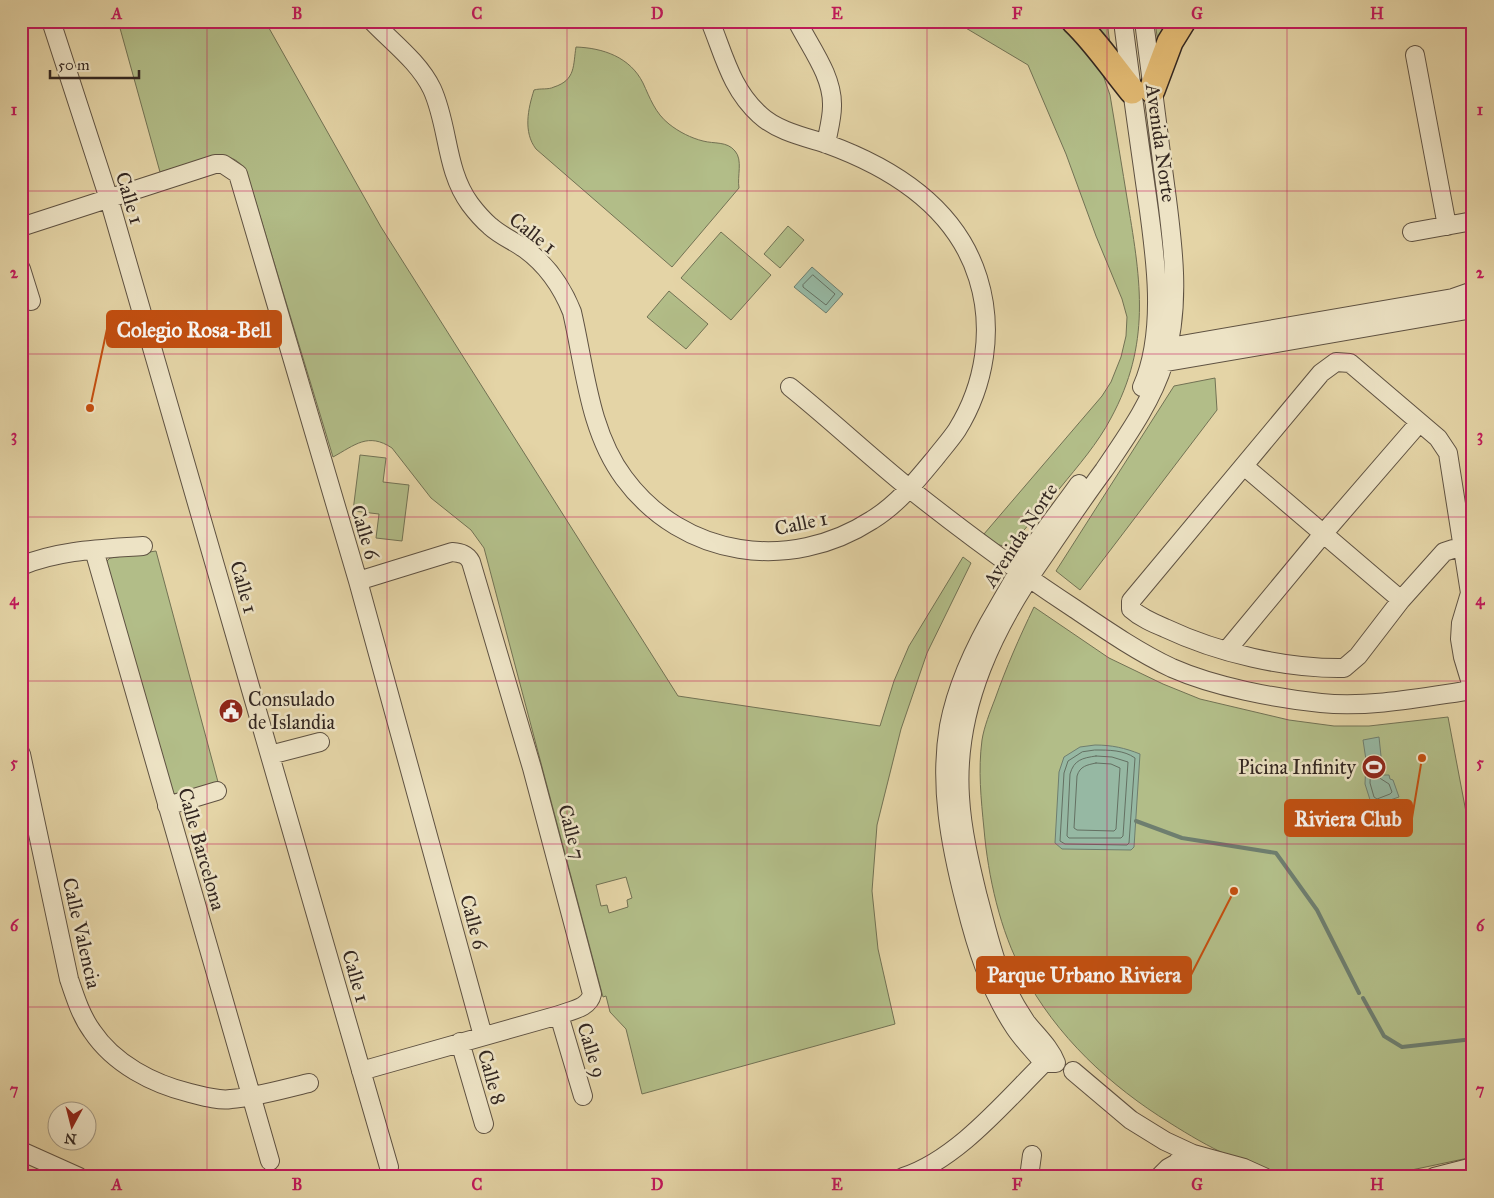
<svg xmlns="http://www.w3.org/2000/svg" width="1494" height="1198" font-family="'IM FELL Great Primer',serif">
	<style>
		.green { fill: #b2bd88; stroke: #727254; fill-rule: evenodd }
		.water { fill: #96b8a3; stroke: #6e7e6f }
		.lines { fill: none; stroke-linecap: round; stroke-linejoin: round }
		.shore { stroke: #647062; stroke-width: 1 }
		.stream { stroke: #6e7e6f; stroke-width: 4 }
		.minor-casing { stroke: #5f5242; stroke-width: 20 }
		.highway-casing { stroke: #332721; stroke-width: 28 }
		.minor { stroke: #ede3c5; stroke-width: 18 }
		.highway { stroke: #e2ba73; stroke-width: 25 }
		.grid { fill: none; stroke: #c2185b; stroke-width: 1; stroke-opacity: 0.55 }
		.labels { text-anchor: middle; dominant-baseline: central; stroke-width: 5; stroke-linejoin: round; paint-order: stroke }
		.street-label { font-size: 20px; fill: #332721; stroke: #ede3c5 }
		.poi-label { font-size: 20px; fill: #332721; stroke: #ede3c5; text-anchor: start }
		.leader { fill: none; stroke: #c44f10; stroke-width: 2 }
		.callout-dot { fill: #c44f10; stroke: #ede3c5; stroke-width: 2 }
		.callout { fill: #c44f10; stroke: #c44f10; stroke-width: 2 }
		.callout-label { font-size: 21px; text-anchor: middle; font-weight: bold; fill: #fff }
		.neatline { fill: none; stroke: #c2185b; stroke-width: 2 }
		.grid-label { font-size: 16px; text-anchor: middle; font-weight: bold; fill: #c2185b }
	</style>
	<rect width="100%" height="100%" fill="#e4d4a6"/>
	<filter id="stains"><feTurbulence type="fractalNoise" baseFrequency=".004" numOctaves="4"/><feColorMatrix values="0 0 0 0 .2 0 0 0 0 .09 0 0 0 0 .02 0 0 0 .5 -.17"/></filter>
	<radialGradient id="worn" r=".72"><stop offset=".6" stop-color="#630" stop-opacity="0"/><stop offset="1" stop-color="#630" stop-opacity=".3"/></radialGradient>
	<path class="green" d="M118 21H265L381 227 678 696 880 726 894 681 909 646 963 557 971 563 927 653 901 729 877 825 872 891 878 949 895 1024 642 1094 626 1029 610 1012 606 996 603 997 484 548 471 530 431 498 392 448C368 432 355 445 333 457L246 170C241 164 235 158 227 157 212 154 176 168 160 172ZM626 877 632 898 627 900 628 907 609 913 607 905 601 906 596 885Z
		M954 21H1054L1076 36 1095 59 1103 75 1110 95C1116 131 1122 167 1128 204 1141 282 1151 344 1111 418 1098 443 1078 466 1060 488 1044 506 1029 525 1013 543 1001 550 993 542 984 534L1102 396 1111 382 1121 357 1126 336 1127 317 1122 299 1096 236 1066 154 1028 65Z
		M1082 21H1107L1111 52Z
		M1155 21H1174L1159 51Z
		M576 47C603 48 630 57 643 83 650 98 655 113 669 124 679 132 691 138 703 141 714 144 727 141 735 151 743 160 737 176 739 188L672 267 536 149C523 132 528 109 534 90 541 88 548 90 554 87 576 80 573 65 576 47Z
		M788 226 804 240 780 268 764 254Z
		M721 232 771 275 731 320 681 278Z
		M669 291 708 324 686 349 647 317Z
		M1215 378 1217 410 1080 590 1056 571 1174 386Z
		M360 455 386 458 383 482 409 485 402 541 376 538 379 514 353 511Z
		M156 551 218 782 171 795 106 566 107 561 110 558Z
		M1034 607 1109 658 1163 684 1200 699 1289 720 1334 726H1369L1448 717 1473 849V1157L1402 1172 1336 1174 1332 1177C1319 1177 1306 1178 1293 1176 1248 1169 1208 1147 1170 1123 1110 1086 1056 1036 1023 973 1000 931 988 876 984 829 981 799 978 770 982 740 984 727 990 712 995 699 1006 668 1019 638 1034 607Z"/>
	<path class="water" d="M812 267 843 294 826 313 794 287Z
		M1379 737 1383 775H1389L1390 779 1393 780 1399 797 1372 806 1365 784 1366 760 1363 740Z
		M1095 745C1112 745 1125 748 1140 754L1134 847 1131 850 1062 849 1055 843 1059 772 1064 757 1080 747Z"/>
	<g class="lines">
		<path class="shore" d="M813 275 835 294 826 305 803 287V285Z
			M1095 750C1109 750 1124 750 1135 758L1129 843 1127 845 1065 844 1060 841 1064 773 1068 761 1082 752Z
			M1096 756 1112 757 1128 762 1123 836 1121 838H1069L1067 836 1070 774C1074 760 1082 758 1096 756Z
			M1374 759 1376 761 1378 777 1389 784 1392 792 1390 794 1377 799 1374 797 1370 783 1371 761Z
			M1096 763 1111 764 1120 768 1116 829 1114 831 1077 830 1074 828 1077 776C1080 766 1087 765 1096 763Z"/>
		<path class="stream" d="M1136 821 1182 838 1276 853 1317 910 1359 993
			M1363 998 1384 1036 1402 1047 1473 1039"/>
		<defs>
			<path id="minor" d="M51 21 109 199 389 1167
				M372 21C392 42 419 62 432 89 449 126 445 170 470 204 476 212 483 220 490 226 501 236 514 241 525 249 547 265 562 287 572 312 585 368 589 431 624 478 683 558 790 573 872 520 898 504 917 480 936 457 943 448 951 439 957 430 985 385 994 329 978 278 956 207 893 168 827 144 805 137 777 131 760 115 731 89 724 55 710 21
				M797 21C810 47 833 76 832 106 832 119 828 132 826 144
				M1123 21C1129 70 1136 119 1143 168 1152 235 1170 324 1142 387
				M1415 55 1447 226
				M21 227 215 164H223L238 174 358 581 483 1036
				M1412 232 1473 221
				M21 269 31 301
				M1158 349 1453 298 1473 291
				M1155 364 1473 309
				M790 387C831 420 869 456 910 489 963 531 1018 572 1075 609 1106 630 1138 652 1172 668 1215 687 1274 698 1321 703 1370 708 1424 697 1473 690
				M1244 466 1401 600
				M1463 549H1453L1444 552 1401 600 1358 656 1344 668C1286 669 1218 653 1165 628 1153 623 1141 618 1131 609V601L1321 373 1336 362 1350 363 1438 438 1448 453 1470 593 1461 623 1460 639 1463 657 1473 690
				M94 550 270 1161
				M21 566C59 550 103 549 143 546
				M358 581 452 552C461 553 467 554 471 562L532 768 592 994C589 1008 572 1010 559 1015L361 1071
				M1227 650 1323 534 1419 423
				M21 754 69 979C75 997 81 1016 92 1031 114 1064 153 1084 190 1093 202 1096 218 1101 231 1099 257 1097 283 1089 309 1083
				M270 755 320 742
				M167 806 217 791
				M559 1015 583 1096
				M460 1042 484 1124
				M1044 1063H1056C1050 1047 1036 1035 1026 1022 1018 1010 1010 996 1004 983 992 955 986 926 978 897 970 864 962 831 960 797 954 707 995 625 1046 553 1065 525 1084 497 1104 470 1127 436 1152 401 1164 362 1184 298 1170 226 1162 161 1156 114 1150 68 1144 21
				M1044 1063C1034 1051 1023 1040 1015 1028 989 989 976 946 965 902 950 844 939 785 949 726 957 683 976 644 998 607 1008 590 1018 572 1028 555 1044 530 1062 508 1079 484
				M1073 1071 1131 1120 1165 1141 1193 1154 1244 1168 1264 1177
				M21 1151 79 1177
				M1178 1161 1215 1177
				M903 1177C960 1159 1010 1095 1052 1055
				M1029 1177 1032 1155
				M1159 1177 1168 1168 1193 1154
				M1434 1177 1473 1167"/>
			<path id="highway" d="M1074 21C1096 42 1113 68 1132 91
				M1152 90 1170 42 1183 21"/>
		</defs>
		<use href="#minor" class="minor-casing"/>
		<use href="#highway" class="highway-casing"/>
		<use href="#minor" class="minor"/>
		<use href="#highway" class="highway"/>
	</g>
	<path class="grid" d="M207 21V1177M387 21V1177M567 21V1177M747 21V1177M927 21V1177M1107 21V1177M1287 21V1177M21 191H1473M21 354H1473M21 517H1473M21 681H1473M21 844H1473M21 1007H1473"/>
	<defs>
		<symbol id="civic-disc" viewBox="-11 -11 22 22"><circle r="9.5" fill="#8f2418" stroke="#ede3c5"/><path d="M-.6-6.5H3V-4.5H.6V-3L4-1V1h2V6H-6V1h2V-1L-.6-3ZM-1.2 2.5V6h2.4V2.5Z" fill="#fff"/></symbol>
		<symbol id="stadium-disc" viewBox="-11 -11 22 22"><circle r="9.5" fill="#8f2418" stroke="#ede3c5"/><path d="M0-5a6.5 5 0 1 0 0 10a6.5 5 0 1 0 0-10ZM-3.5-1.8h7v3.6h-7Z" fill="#fff"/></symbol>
	</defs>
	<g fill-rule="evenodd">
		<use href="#civic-disc" x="217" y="697" width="28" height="28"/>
		<use href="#stadium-disc" x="1360" y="753" width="28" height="28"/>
	</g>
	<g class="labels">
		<g class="street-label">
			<text transform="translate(1161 143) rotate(82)">Avenida Norte</text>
			<text transform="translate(130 198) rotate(73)">Calle 1</text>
			<text transform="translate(533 233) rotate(38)">Calle 1</text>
			<text transform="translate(801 523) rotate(-12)">Calle 1</text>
			<text transform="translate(365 532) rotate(73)">Calle 6</text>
			<text transform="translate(1020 535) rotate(-57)">Avenida Norte</text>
			<text transform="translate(244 587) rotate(74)">Calle 1</text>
			<text transform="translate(572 832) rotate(75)">Calle 7</text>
			<text transform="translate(202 849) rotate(74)">Calle Barcelona</text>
			<text transform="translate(474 922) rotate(75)">Calle 6</text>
			<text transform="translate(82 933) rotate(77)">Calle Valencia</text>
			<text transform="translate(356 976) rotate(74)">Calle 1</text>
			<text transform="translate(592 1050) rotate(73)">Calle 9</text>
			<text transform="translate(492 1077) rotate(74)">Calle 8</text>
		</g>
		<g class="poi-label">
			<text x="248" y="699">Consulado<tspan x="248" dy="23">de Islandia</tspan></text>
			<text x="1356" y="767" text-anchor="end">Picina Infinity</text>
		</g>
	</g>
	<path class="leader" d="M90 408L107 329M1422 758L1412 818M1234 891L1191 975"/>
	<g class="callout-dot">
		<circle cx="90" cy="408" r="5"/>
		<circle cx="1422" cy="758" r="5"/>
		<circle cx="1234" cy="891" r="5"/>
	</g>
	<g class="callout">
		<rect x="107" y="311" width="174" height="36" rx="5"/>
		<rect x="1285" y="800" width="127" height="36" rx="5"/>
		<rect x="977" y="957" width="214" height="36" rx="5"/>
	</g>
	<g class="callout-label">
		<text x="194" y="337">Colegio Rosa-Bell</text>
		<text x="1348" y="826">Riviera Club</text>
		<text x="1084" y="982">Parque Urbano Riviera</text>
	</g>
	<rect width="1494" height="1198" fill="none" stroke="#e4d4a6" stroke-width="55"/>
	<g transform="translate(72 1126) rotate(187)"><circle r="24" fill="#ede3c5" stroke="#a39883"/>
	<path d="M0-4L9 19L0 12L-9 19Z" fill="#8f2418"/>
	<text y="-8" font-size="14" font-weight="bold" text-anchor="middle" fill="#332721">N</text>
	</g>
	<path d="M50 70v8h89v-8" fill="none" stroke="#332721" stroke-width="2.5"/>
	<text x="58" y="70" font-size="15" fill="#332721" stroke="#ede3c5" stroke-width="4" paint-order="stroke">50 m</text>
	<rect x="28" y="28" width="1438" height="1142" class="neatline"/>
	<g class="grid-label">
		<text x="117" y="19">A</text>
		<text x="297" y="19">B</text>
		<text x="477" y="19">C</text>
		<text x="657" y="19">D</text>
		<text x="837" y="19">E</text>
		<text x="1017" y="19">F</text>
		<text x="1197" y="19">G</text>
		<text x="1377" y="19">H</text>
		<text x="14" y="115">1</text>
		<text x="1480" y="115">1</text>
		<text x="14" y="278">2</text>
		<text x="1480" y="278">2</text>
		<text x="14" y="441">3</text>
		<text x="1480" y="441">3</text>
		<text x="14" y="605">4</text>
		<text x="1480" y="605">4</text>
		<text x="14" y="768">5</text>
		<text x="1480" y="768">5</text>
		<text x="14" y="931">6</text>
		<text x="1480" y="931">6</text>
		<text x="14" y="1095">7</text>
		<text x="1480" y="1095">7</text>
		<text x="117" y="1190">A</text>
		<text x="297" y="1190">B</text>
		<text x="477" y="1190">C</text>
		<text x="657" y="1190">D</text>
		<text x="837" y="1190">E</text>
		<text x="1017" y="1190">F</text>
		<text x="1197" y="1190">G</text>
		<text x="1377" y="1190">H</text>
	</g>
	<rect width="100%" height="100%" filter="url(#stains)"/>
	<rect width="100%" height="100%" fill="url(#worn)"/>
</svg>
